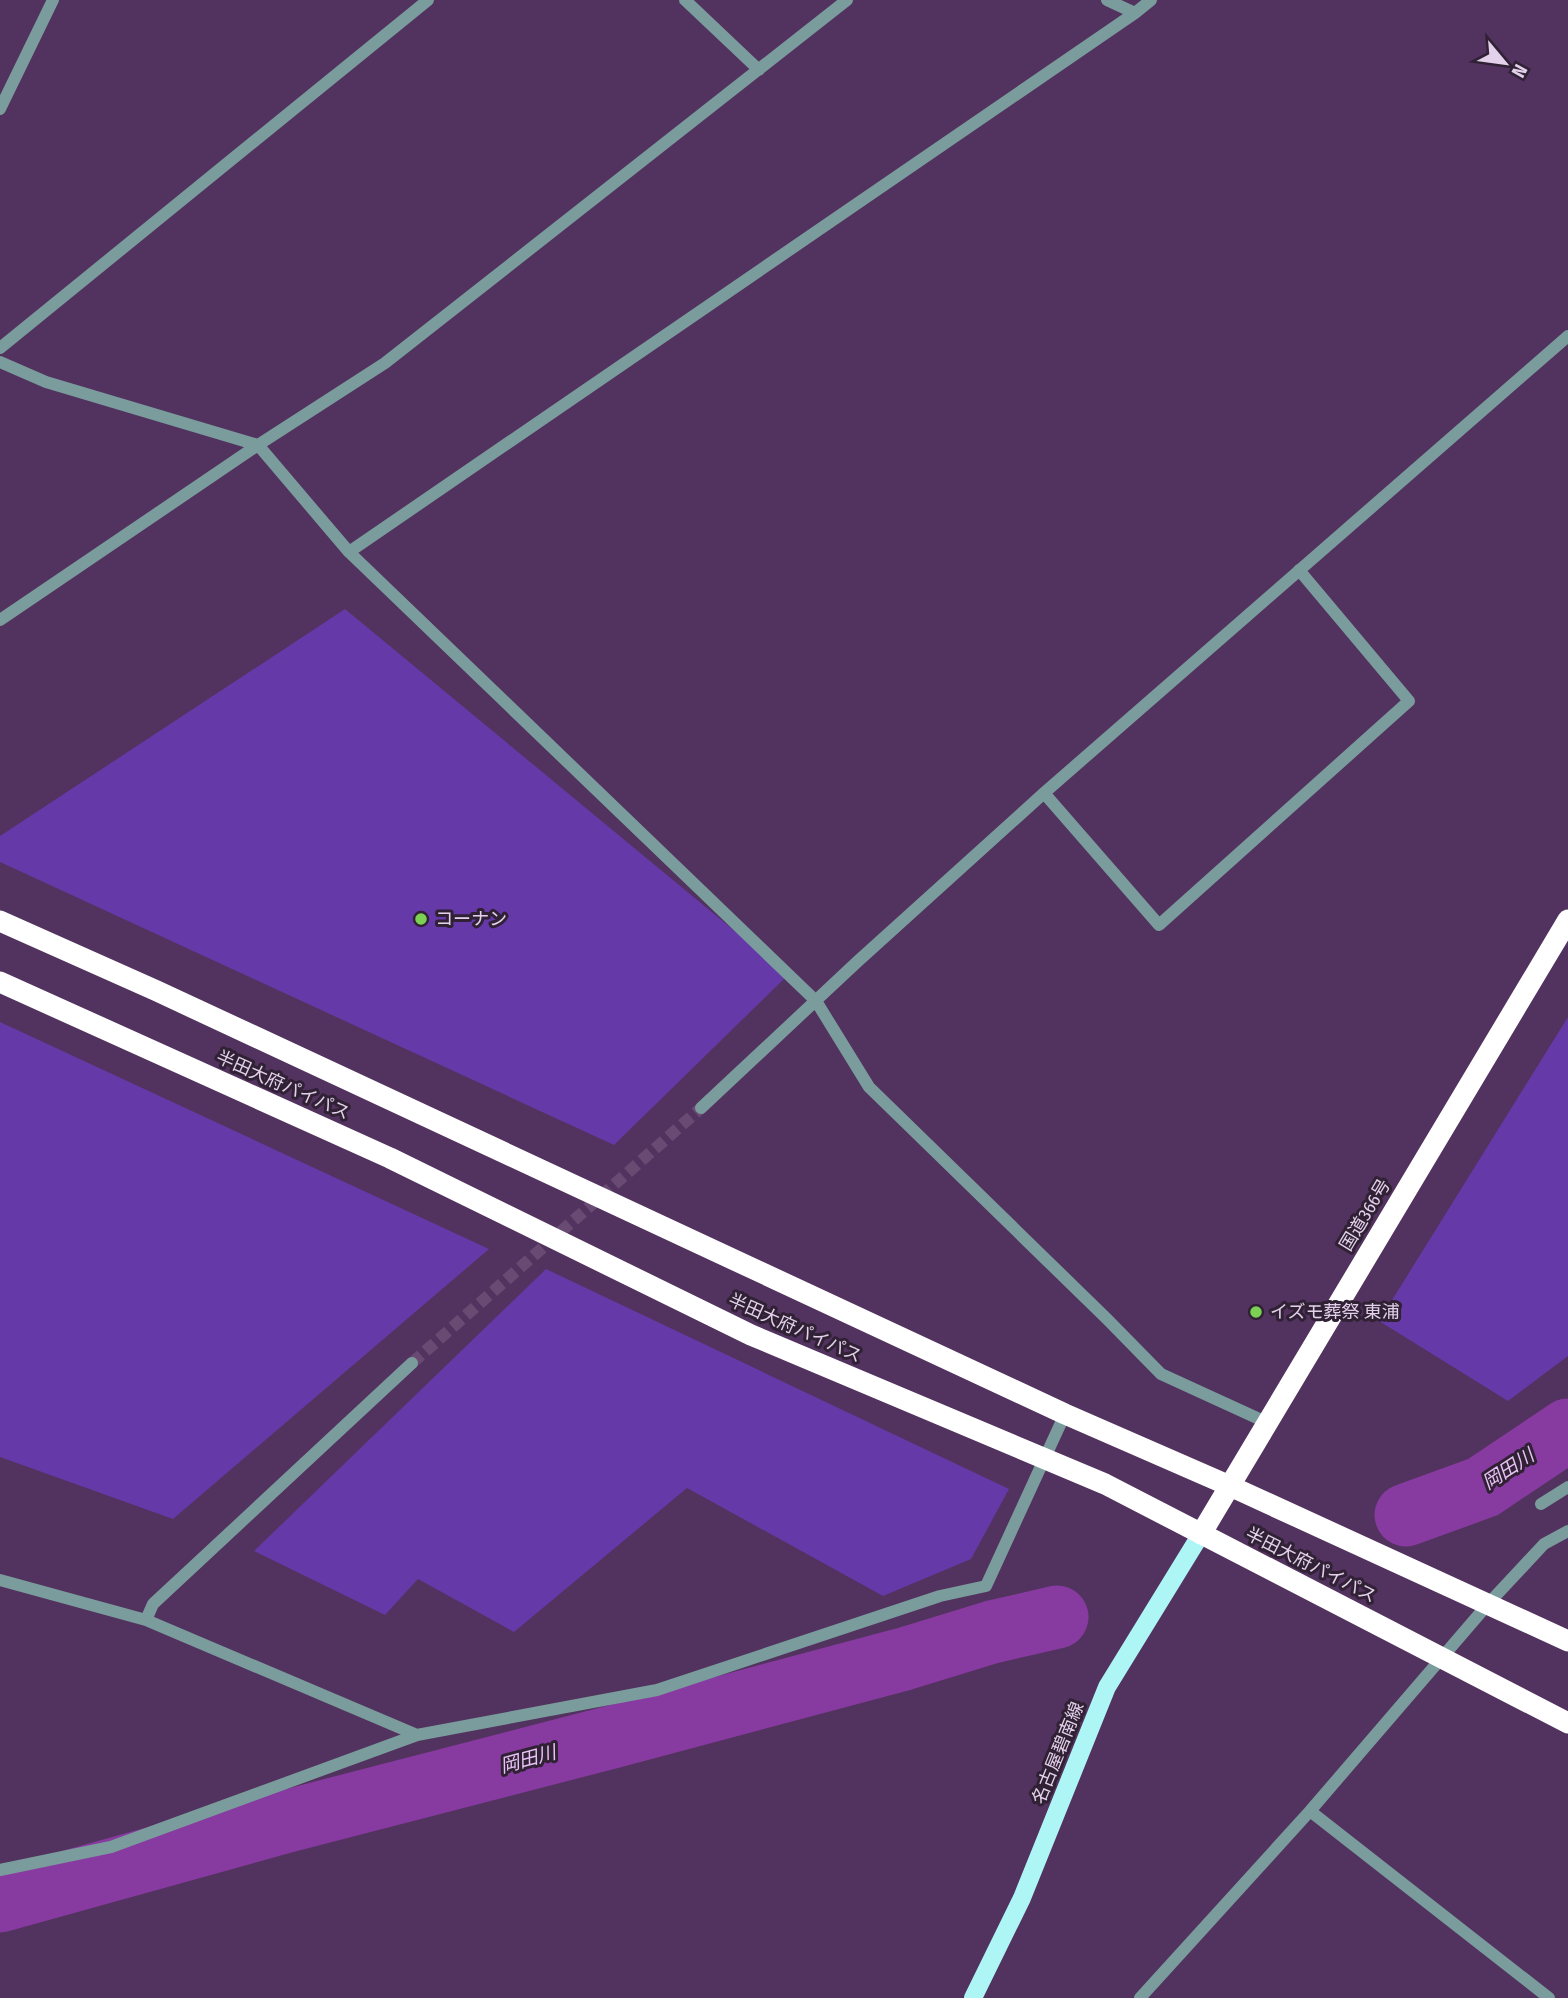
<svg xmlns="http://www.w3.org/2000/svg" width="1568" height="1998" font-family="'Fira Sans Condensed','Noto Sans JP',sans-serif">
	<style>
		.lines { fill: none; stroke-linecap: round; stroke-linejoin: round }
		.river { stroke: #873ba0; stroke-width: 63 }
		.building { fill: #653aa8 }
		.minor-tunnel { stroke: #684a73; stroke-width: 12; stroke-dasharray: 12 6; stroke-linecap: butt }
		.minor { stroke: #7a9c9c; stroke-width: 12 }
		.major { stroke: #aef6f6; stroke-width: 18 }
		.highway { stroke: #fff; stroke-width: 21 }
		.poi-dot { fill: #7cd155; stroke: #302135; stroke-width: 2.5 }
		.labels { text-anchor: middle; dominant-baseline: central; stroke-width: 6; stroke-linejoin: round; paint-order: stroke }
		.poi-label { font-size: 18px; fill: #e3d0ea; stroke: #302135; text-anchor: start }
		.street-label { font-size: 18px; fill: #e3d0ea; stroke: #302135 }
		.water-label { font-size: 19px; font-style: italic; fill: #e8c3f6; stroke: #302135 }
	</style>
	<rect width="100%" height="100%" fill="#52325e"/>
	<g class="lines">
		<path class="river" d="M1406 1515 1483 1487 1568 1430
			M0 1901 284 1822 612 1737 904 1659 992 1632 1057 1617"/>
	</g>
	<path class="building" d="M345 609 788 975 614 1145 0 862V836Z
		M1568 1017V1356L1508 1401 1379 1321Z
		M0 1022 489 1249 173 1519 0 1457Z
		M546 1269 1009 1489 971 1559 883 1596 687 1488 514 1632 418 1579 385 1615 254 1551Z"/>
	<g class="lines">
		<path class="minor-tunnel" d="M412 1363 701 1108"/>
		<path class="minor" d="M685 0 759 70
			M1107 0 1135 13
			M0 109 53 0
			M0 348 428 0
			M0 362 46 382 258 445 349 552 816 1001 869 1087 1107 1319 1161 1374 1268 1423
			M349 552 1135 13 1151 0
			M0 620 258 445 385 363 847 0
			M1044 793 1159 925 1409 701 1299 570
			M701 1108 857 962 1044 793 1568 336
			M1541 1504 1568 1487
			M0 1580 146 1620 417 1735
			M146 1620 153 1604 412 1363
			M1310 1811 1549 1998
			M0 1870 111 1847 417 1735 657 1690 940 1596 986 1586 1065 1414
			M1140 1998 1310 1811 1488 1604 1544 1544 1568 1531"/>
		<path class="major" d="M973 1998 1022 1898 1107 1687 1201 1534"/>
		<path class="highway" d="M0 921 157 991 1065 1414 1230 1486 1568 1641
			M0 982 390 1158 751 1335 1105 1484 1568 1723
			M1201 1534 1568 920"/>
	</g>
	<g class="poi-dot">
		<circle cx="421" cy="919" r="7"/>
		<circle cx="1256" cy="1312" r="7"/>
	</g>
	<g class="labels">
		<g class="poi-label">
			<text x="435" y="919">コーナン</text>
			<text x="1270" y="1312">イズモ葬祭 東浦</text>
		</g>
		<g class="street-label">
			<text transform="translate(283 1085) rotate(24)">半田大府パイパス</text>
			<text transform="translate(1365 1215) rotate(-59)">国道366号</text>
			<text transform="translate(795 1328) rotate(24)">半田大府パイパス</text>
			<text transform="translate(1311 1565) rotate(27)">半田大府パイパス</text>
			<text transform="translate(1058 1753) rotate(-68)">名古屋碧南線</text>
		</g>
		<g class="water-label">
			<text transform="translate(1508 1469) rotate(-33)">岡田川</text>
			<text transform="translate(528 1759) rotate(-15)">岡田川</text>
		</g>
	</g>
	<g transform="translate(1505 63) rotate(119)" stroke="#302135" stroke-width="5" paint-order="stroke">
	<path d="M0-5L12 26L0 18L-12 26Z" fill="#e3d0ea"/>
	<text y="-10" font-size="19" font-weight="bold" text-anchor="middle" fill="#e3d0ea">N</text>
	</g>
</svg>
